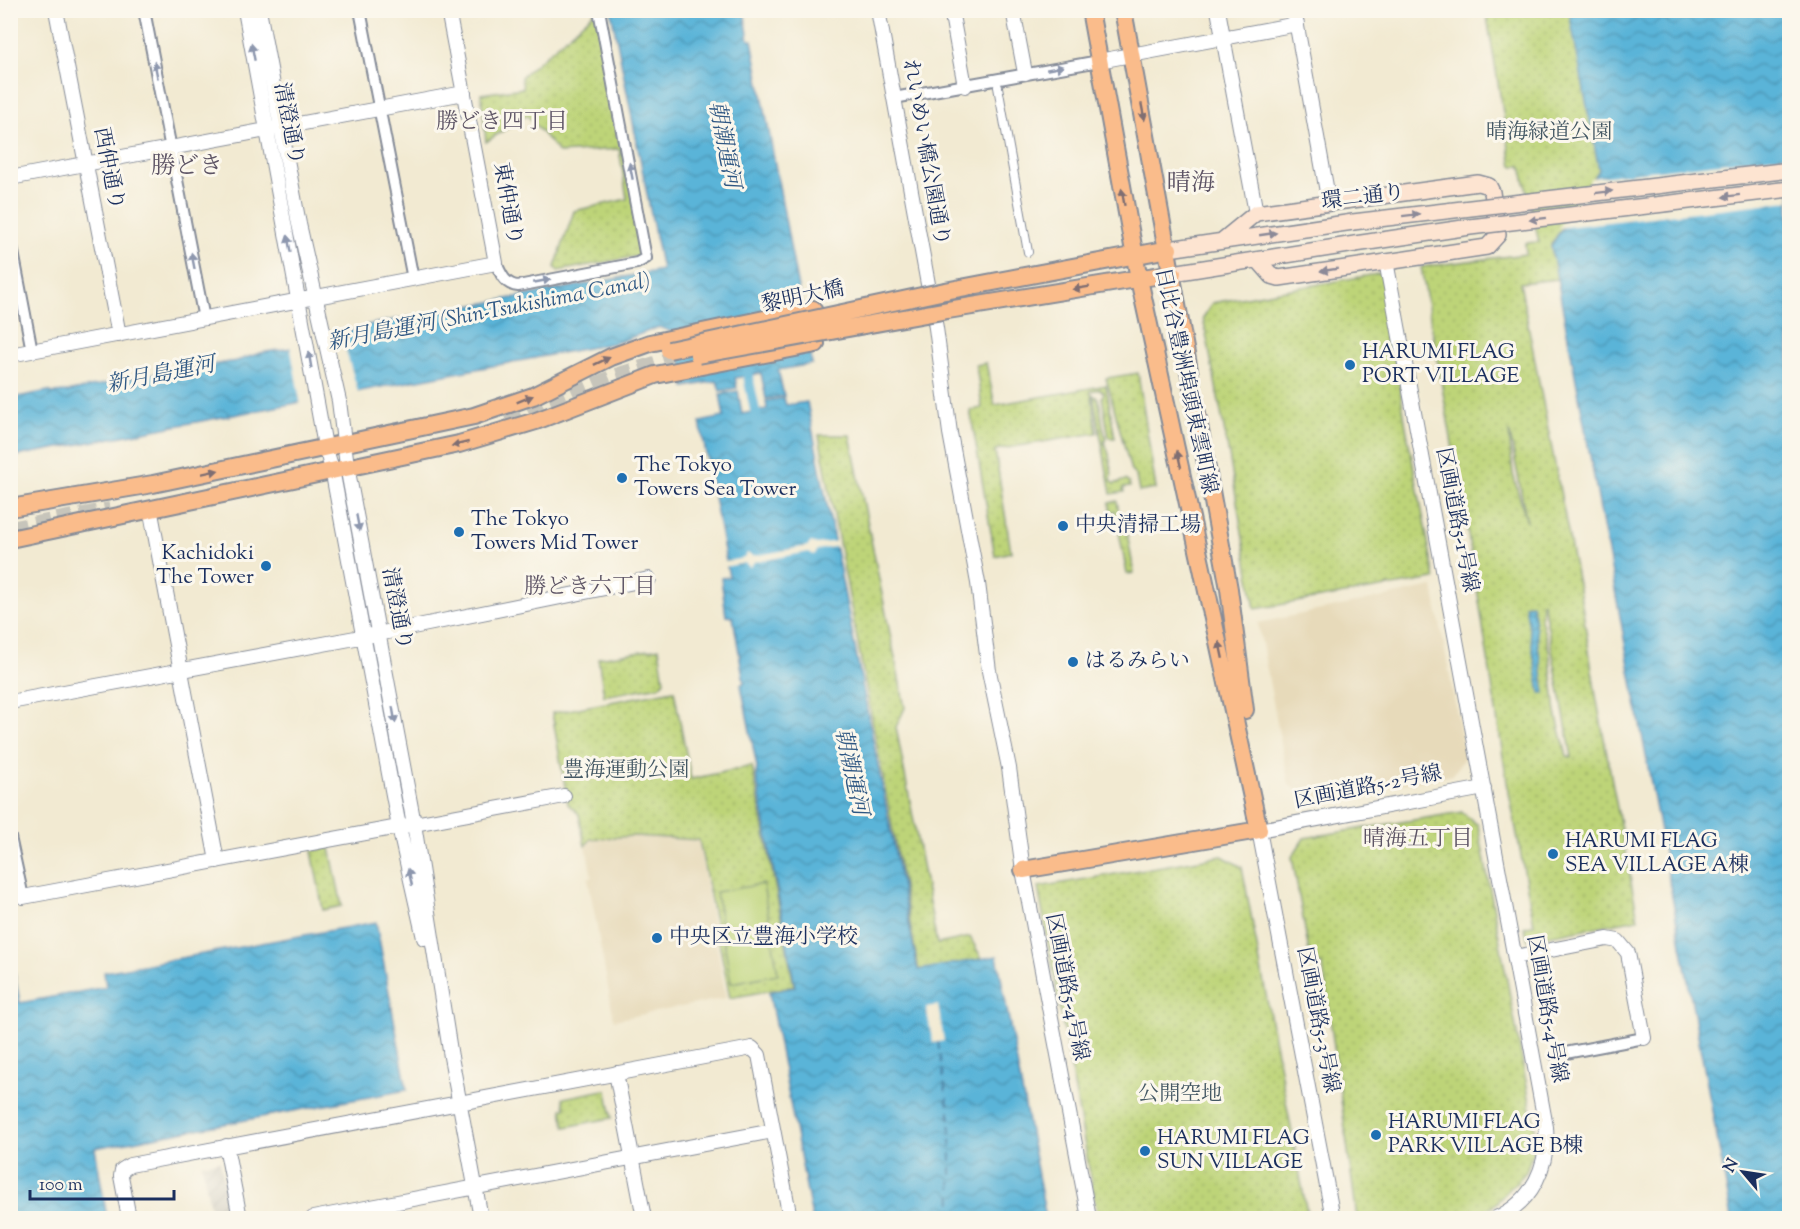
<svg xmlns="http://www.w3.org/2000/svg" width="1800" height="1229" font-family="'Sorts Mill Goudy','Noto Serif JP',serif">
	<style>
		.built { fill: #e7daba }
		.industrial { fill: url(#industrial-furrows) }
		.green { fill: url(#green-dots); stroke: #6c826b; stroke-width: 1.5; fill-rule: evenodd }
		.pitch { fill: #bdd478; stroke: #6c826b; stroke-width: 1.5 }
		.water { fill: url(#water-waves); stroke: #3a729b; stroke-width: 1.5 }
		.pier { fill: #f2ead2 }
		.lines { fill: none; stroke-linecap: round; stroke-linejoin: round }
		.canal { stroke: #5ab4d8; stroke-width: 10 }
		.ferry { stroke: #2e5783; stroke-width: 1.5; stroke-dasharray: 8 6; stroke-linecap: butt }
		.primary-tunnel { stroke: #c7c5bb; stroke-width: 16; stroke-dasharray: 16 8; stroke-linecap: butt }
		.pedestrian-casing { stroke: #868c98; stroke-width: 10 }
		.minor-casing { stroke: #868c98; stroke-width: 14 }
		.tertiary-casing { stroke: #868c98; stroke-width: 16 }
		.secondary-casing { stroke: #868c98; stroke-width: 18 }
		.primary-casing { stroke: #868c98; stroke-width: 20 }
		.pedestrian { stroke: #fff; stroke-width: 8 }
		.minor { stroke: #fff; stroke-width: 10 }
		.tertiary { stroke: #fff; stroke-width: 14 }
		.secondary { stroke: #fde4d1; stroke-width: 15 }
		.primary { stroke: #fabc8b; stroke-width: 16 }
		.secondary-bridge-casing { stroke: #868c98; stroke-width: 18; stroke-linecap: butt }
		.primary-bridge-casing { stroke: #868c98; stroke-width: 20; stroke-linecap: butt }
		.secondary-bridge { stroke: #fde4d1; stroke-width: 15 }
		.primary-bridge { stroke: #fabc8b; stroke-width: 16 }
		.oneway { fill: #8d97ae }
		.oneway2 { fill: #7f6e72 }
		.oneway3 { fill: #8c8a98 }
		.poi-dot { fill: #1f6fb2; stroke: #fbf7ec; stroke-width: 2 }
		.labels { text-anchor: middle; dominant-baseline: central; stroke-width: 6; stroke-linejoin: round; paint-order: stroke }
		.street-label { font-size: 21px; fill: #1b2f5e; stroke: #fbf7ec }
		.park-label { font-size: 21px; fill: #445864; stroke: #fbf7ec }
		.poi-label { font-size: 21px; fill: #1b2f5e; stroke: #fbf7ec; text-anchor: start }
		.neighbourhood-label { font-size: 22px; fill: #5d5465; stroke: #fbf7ec }
		.water-label { font-size: 22px; font-style: italic; fill: #2e5783; stroke: #fbf7ec }
		.quarter-label { font-size: 24px; fill: #5d5465; stroke: #fbf7ec }
	</style>
	<defs>
		<pattern id="industrial-furrows" width="10" height="10" patternUnits="userSpaceOnUse" patternTransform="scale(1.5)"><rect width="10" height="10" fill="#c8c4b8"/><path d="M-1 1l2-2M0 10L10 0M9 11l2-2" fill="none" stroke="#aba9a1"/></pattern>
		<pattern id="green-dots" width="8" height="8" patternUnits="userSpaceOnUse" patternTransform="scale(1.5)"><rect width="8" height="8" fill="#bdd478"/><path d="M2 2h.1M6 6h.1" fill="none" stroke="#a2b66a" stroke-width="1.8" stroke-linecap="round"/></pattern>
		<pattern id="water-waves" width="16" height="10" patternUnits="userSpaceOnUse" patternTransform="scale(1.5)"><rect width="16" height="10" fill="#5ab4d8"/><path d="M0 5q4-4 8 0t8 0" fill="none" stroke="#4a93b2"/></pattern>
	</defs>
	<rect width="100%" height="100%" fill="#fbf7ec"/>
	<filter id="ink" filterUnits="userSpaceOnUse"><feTurbulence type="fractalNoise" baseFrequency=".0167" numOctaves="2"/><feDisplacementMap in="SourceGraphic" scale="12" xChannelSelector="R" yChannelSelector="G"/><feConvolveMatrix kernelMatrix="1 2 1 2 8 2 1 2 1" color-interpolation-filters="sRGB"/></filter>
	<filter id="wash" filterUnits="userSpaceOnUse"><feTurbulence type="fractalNoise" baseFrequency=".008" numOctaves="4" result="noise"/><feDisplacementMap in="SourceGraphic" scale="24" xChannelSelector="R" yChannelSelector="G"/><feGaussianBlur stdDeviation="1.35" result="paint"/><feColorMatrix in="noise" values="0 0 0 0 0 0 0 0 0 0 0 0 0 0 0 0 0 1.4 0 .05"/><feComposite in="paint" operator="in"/></filter>
	<g filter="url(#wash)">
		<rect width="100%" height="100%" fill="#f2ead2"/>
		<path class="built" d="M1433 587 1465 756 1453 775 1312 800 1289 785 1258 623Z
			M634 837 698 841 726 998 614 1020 588 878 592 877 586 847 591 840Z"/>
		<path class="industrial" d="M220 1161 231 1218H212L202 1164Z"/>
		<path class="green" d="M596 11 644 255 558 271 555 267 574 211 627 199 619 149 559 153 527 115 486 142 481 94 523 88 521 77Z
			M1486 11H1570L1599 170 1551 245 1557 279 1520 283 1582 605 1596 696 1638 919 1528 940 1524 927 1534 924 1507 782 1474 569 1421 267 1526 254 1525 243 1539 242 1521 166H1512ZM1509 433 1510 434 1527 523 1513 474ZM1542 602H1543L1572 757 1567 756 1556 713 1549 650 1541 619Z
			M1382 273 1406 427 1435 579 1255 609 1229 455 1203 318 1212 303Z
			M986 363 995 405 1106 385 1115 438H1109L1102 397 1104 393 1100 389 1091 391 1097 433 995 450 1011 552 995 556 970 410 982 408 976 365Z
			M1138 373 1156 489 1139 492 1136 476 1131 471 1106 378Z
			M1093 395 1098 398C1102 412 1101 424 1106 438L1104 443C1109 447 1113 473 1111 480L1114 484 1125 480 1129 483 1130 487 1123 488 1124 492 1111 494Z
			M819 435H850L905 708 896 727 937 944 970 937 982 959 919 971Z
			M1117 501 1121 526H1126L1134 573 1127 574 1115 511 1111 512 1109 503Z
			M659 648 664 681 660 686 604 696 598 658Z
			M674 690 691 779 752 766 794 986 730 998 699 840 634 836 591 839 585 846 579 814 568 804 552 713Z
			M1462 812 1478 825 1537 1140 1526 1172 1491 1208 1444 1218H1357L1323 966 1310 958 1292 857 1304 838Z
			M330 848 342 906 323 910 312 851Z
			M1222 856 1242 867 1308 1218H1098L1038 887Z
			M604 1090 607 1091 612 1118 565 1127 562 1109 565 1108 563 1098Z"/>
		<path class="pitch" d="M763 884 778 974 731 983 716 892Z"/>
		<path class="water" d="M611 11H744L749 40H752L812 364 778 370 784 396 766 399 761 373 735 378 737 388 720 391 717 381 685 387 677 334 659 327 619 342 11 457V398L48 391 53 393 67 392 152 374 237 361 260 353 304 346 323 336 365 328 367 325 662 270Z
			M1569 11H1789V1218H1732L1551 246 1599 170Z
			M738 391 742 414 767 409 766 401 784 398 786 405 807 402 918 970 997 956 1046 1218H812L769 992 795 987 756 775 757 767 741 685 744 682 733 617 726 616 721 578 729 577 700 422 724 417 720 394Z
			M1532 604 1545 693H1540L1525 605Z
			M376 922 407 1090 95 1148 107 1218H11V955L20 1003 106 987 104 972Z"/>
		<path class="pier" d="M1789 155V201L1558 228 1591 178Z
			M340 330 359 395 301 406 290 345 303 343 322 334Z
			M837 541 838 546 818 550 814 555 809 552 754 562 750 567 745 563 724 567 723 562 744 558 747 553 753 556 808 546 811 542 817 544Z
			M938 1005 944 1041 933 1043 926 1007Z"/>
		<g class="lines">
			<path class="canal" d="M745 361 758 425"/>
			<path class="ferry" d="M938 1042 950 1119 952 1218"/>
		</g>
	</g>
	<g filter="url(#ink)">
		<g class="lines">
			<path class="primary-tunnel" d="M507 423 616 376 671 359
				M10 529 110 510"/>
			<defs>
				<path id="pedestrian" d="M998 87 1028 252"/>
				<path id="minor" d="M144 10 204 319
					M360 10 413 279
					M894 98 1099 61
					M10 236 32 351
					M496 263C501 274 505 285 518 286L637 263 646 258 599 10
					M10 837 23 897
					M1555 1055 1644 1038"/>
				<path id="tertiary" d="M56 10 119 335
					M245 10 325 446 332 469 399 827 424 938
					M259 10 299 224 339 401 347 466 414 824 451 1057 481 1218
					M878 10 936 328 950 433 978 583 989 671 1009 768 1023 870 1089 1218
					M951 10 965 86
					M1013 10 1025 73
					M1218 10 1256 213
					M1294 10 1329 203
					M1099 61 1297 24
					M10 178 464 93
					M1386 261 1546 1127C1549 1165 1533 1202 1496 1218
					M10 355 496 263 448 10
					M151 513 217 861
					M10 702 393 631 649 579
					M23 897 564 796
					M1515 957 1607 939 1618 941 1628 953 1644 1038
					M616 1073 644 1218
					M226 1146 240 1218
					M129 1218 121 1176 122 1170 130 1165 752 1048 759 1055 790 1218
					M313 1218 773 1131
					M1333 1218 1259 830 1484 788"/>
				<path id="secondary" d="M1223 240 1256 213 1478 183 1489 186 1492 192 1498 235 1487 247 1279 278 1272 276 1258 260
					M1169 249 1353 222
					M1173 273 1355 244"/>
				<path id="primary" d="M1090 10 1139 279 1259 830
					M1123 10 1229 589 1245 710
					M945 291 1169 249
					M948 310 1173 273
					M10 508 153 484 474 416 533 396 611 357 650 343 813 309
					M10 539 459 444 536 421 655 375 816 344
					M1023 870 1259 830"/>
			</defs>
			<use href="#pedestrian" class="pedestrian-casing"/>
			<use href="#minor" class="minor-casing"/>
			<use href="#tertiary" class="tertiary-casing"/>
			<use href="#secondary" class="secondary-casing"/>
			<use href="#primary" class="primary-casing"/>
			<use href="#pedestrian" class="pedestrian"/>
			<use href="#minor" class="minor"/>
			<use href="#tertiary" class="tertiary"/>
			<use href="#secondary" class="secondary"/>
			<use href="#primary" class="primary"/>
			<defs>
				<path id="secondary-bridge" d="M1353 222 1790 170
					M1355 244 1470 227 1790 189"/>
				<path id="primary-bridge" d="M669 350 945 291
					M698 355 948 310"/>
			</defs>
			<use href="#secondary-bridge" class="secondary-bridge-casing"/>
			<use href="#primary-bridge" class="primary-bridge-casing"/>
			<use href="#secondary-bridge" class="secondary-bridge"/>
			<use href="#primary-bridge" class="primary-bridge"/>
		</g>
		<defs><path id="oneway-solid" d="M-6-.8H1V-3.2L6.5 0L1 3.2V.8H-6Z" transform="scale(1.5)"/></defs>
		<g class="oneway">
			<use href="#oneway-solid" transform="translate(253 52) rotate(-101)"/>
			<use href="#oneway-solid" transform="translate(1055 68) rotate(-11)"/>
			<use href="#oneway-solid" transform="translate(156 70) rotate(-101)"/>
			<use href="#oneway-solid" transform="translate(631 171) rotate(-101)"/>
			<use href="#oneway-solid" transform="translate(289 244) rotate(-101)"/>
			<use href="#oneway-solid" transform="translate(193 261) rotate(-101)"/>
			<use href="#oneway-solid" transform="translate(542 281) rotate(-11)"/>
			<use href="#oneway-solid" transform="translate(310 360) rotate(-100)"/>
			<use href="#oneway-solid" transform="translate(358 523) rotate(79)"/>
			<use href="#oneway-solid" transform="translate(394 715) rotate(80)"/>
			<use href="#oneway-solid" transform="translate(410 877) rotate(-103)"/>
		</g>
		<g class="oneway2">
			<use href="#oneway-solid" transform="translate(1143 112) rotate(79)"/>
			<use href="#oneway-solid" transform="translate(1123 197) rotate(-100)"/>
			<use href="#oneway-solid" transform="translate(1081 288) rotate(171)"/>
			<use href="#oneway-solid" transform="translate(602 361) rotate(-25)"/>
			<use href="#oneway-solid" transform="translate(525 399) rotate(-22)"/>
			<use href="#oneway-solid" transform="translate(460 444) rotate(167)"/>
			<use href="#oneway-solid" transform="translate(1179 459) rotate(-103)"/>
			<use href="#oneway-solid" transform="translate(210 472) rotate(-12)"/>
			<use href="#oneway-solid" transform="translate(1221 650) rotate(-102)"/>
		</g>
		<g class="oneway3">
			<use href="#oneway-solid" transform="translate(1604 192) rotate(-7)"/>
			<use href="#oneway-solid" transform="translate(1731 196) rotate(173)"/>
			<use href="#oneway-solid" transform="translate(1411 215) rotate(-7)"/>
			<use href="#oneway-solid" transform="translate(1538 219) rotate(173)"/>
			<use href="#oneway-solid" transform="translate(1268 234) rotate(-8)"/>
			<use href="#oneway-solid" transform="translate(1329 270) rotate(171)"/>
		</g>
	</g>
	<g class="poi-dot">
		<circle cx="1350" cy="365" r="6"/>
		<circle cx="622" cy="478" r="6"/>
		<circle cx="1063" cy="526" r="6"/>
		<circle cx="459" cy="532" r="6"/>
		<circle cx="266" cy="566" r="6"/>
		<circle cx="1073" cy="662" r="6"/>
		<circle cx="1553" cy="854" r="6"/>
		<circle cx="657" cy="938" r="6"/>
		<circle cx="1376" cy="1135" r="6"/>
		<circle cx="1145" cy="1151" r="6"/>
	</g>
	<g class="labels">
		<g class="street-label">
			<text transform="translate(288 124) rotate(79)">清澄通り</text>
			<text transform="translate(925 153) rotate(80)">れいめい橋公園通り</text>
			<text transform="translate(108 169) rotate(79)">西仲通り</text>
			<text transform="translate(1363 198) rotate(-7)">環二通り</text>
			<text transform="translate(507 204) rotate(80)">東仲通り</text>
			<text transform="translate(803 298) rotate(-12)">黎明大橋</text>
			<text transform="translate(1185 381) rotate(78)">日比谷豊洲埠頭東雲町線</text>
			<text transform="translate(1456 520) rotate(79)">区画道路5-1号線</text>
			<text transform="translate(396 609) rotate(79)">清澄通り</text>
			<text transform="translate(1368 788) rotate(-11)">区画道路5-2号線</text>
			<text transform="translate(1066 987) rotate(79)">区画道路5-4号線</text>
			<text transform="translate(1546 1009) rotate(80)">区画道路5-4号線</text>
			<text transform="translate(1317 1020) rotate(79)">区画道路5-3号線</text>
		</g>
		<g class="park-label">
			<text x="1549" y="133">晴海緑道公園</text>
			<text x="626" y="771">豊海運動公園</text>
			<text x="1180" y="1095">公開空地</text>
		</g>
		<g class="poi-label">
			<text x="1362" y="353">HARUMI FLAG<tspan x="1362" dy="24">PORT VILLAGE</tspan></text>
			<text x="634" y="466">The Tokyo<tspan x="634" dy="24">Towers Sea Tower</tspan></text>
			<text x="471" y="520">The Tokyo<tspan x="471" dy="24">Towers Mid Tower</tspan></text>
			<text x="1075" y="526">中央清掃工場</text>
			<text x="254" y="554" text-anchor="end">Kachidoki<tspan x="254" dy="24">The Tower</tspan></text>
			<text x="1085" y="662">はるみらい</text>
			<text x="1565" y="842">HARUMI FLAG<tspan x="1565" dy="24">SEA VILLAGE A棟</tspan></text>
			<text x="669" y="938">中央区立豊海小学校</text>
			<text x="1388" y="1123">HARUMI FLAG<tspan x="1388" dy="24">PARK VILLAGE B棟</tspan></text>
			<text x="1157" y="1139">HARUMI FLAG<tspan x="1157" dy="24">SUN VILLAGE</tspan></text>
		</g>
		<g class="neighbourhood-label">
			<text x="502" y="123">勝どき四丁目</text>
			<text x="590" y="588">勝どき六丁目</text>
			<text x="1418" y="840">晴海五丁目</text>
		</g>
		<g class="water-label">
			<text transform="translate(723 145) rotate(79)">朝潮運河</text>
			<text transform="translate(489 313) rotate(-11)">新月島運河 (Shin-Tsukishima Canal)</text>
			<text transform="translate(161 376) rotate(-11)">新月島運河</text>
			<text transform="translate(850 772) rotate(78)">朝潮運河</text>
		</g>
		<g class="quarter-label">
			<text x="187" y="167">勝どき</text>
			<text x="1191" y="184">晴海</text>
		</g>
	</g>
	<rect width="1800" height="1229" fill="none" stroke="#fbf7ec" stroke-width="36"/>
	<g transform="translate(1743 1172) rotate(299)" stroke="#fbf7ec" stroke-width="4.5" paint-order="stroke">
	<path d="M0-4.5L10 22L0 15L-10 22Z" fill="#1b2f5e"/>
	<text y="-9" font-size="16" font-weight="bold" text-anchor="middle" fill="#1b2f5e">N</text>
	</g>
	<path d="M30 1190v9h144v-9" fill="none" stroke="#1b2f5e" stroke-width="3"/>
	<text x="39" y="1190" font-size="18" fill="#1b2f5e" stroke="#fbf7ec" stroke-width="4.5" paint-order="stroke">100 m</text>
</svg>
